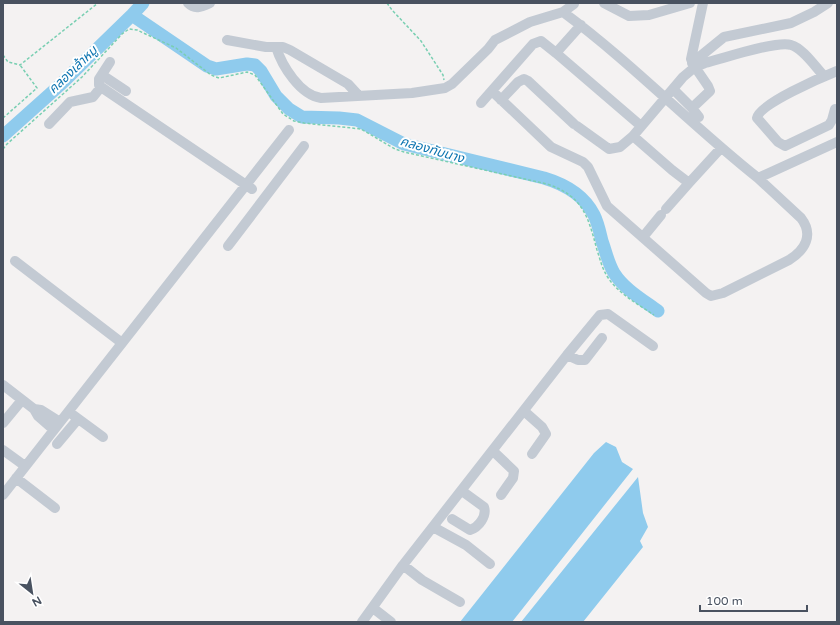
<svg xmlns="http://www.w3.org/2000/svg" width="840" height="625" font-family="'Varela Round','Noto Sans Thai',sans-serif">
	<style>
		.water { fill: #8fcbed }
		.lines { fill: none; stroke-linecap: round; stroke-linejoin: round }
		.river { stroke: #8fcbed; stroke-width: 13 }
		.path { stroke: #79cfb2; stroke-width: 1.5; stroke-dasharray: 3 2; stroke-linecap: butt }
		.minor { stroke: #c3cad3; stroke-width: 10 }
		.labels { text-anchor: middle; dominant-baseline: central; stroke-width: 4; stroke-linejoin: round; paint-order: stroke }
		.water-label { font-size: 13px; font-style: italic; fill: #0c74b0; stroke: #fff }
	</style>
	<rect width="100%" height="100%" fill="#f4f2f2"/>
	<path class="water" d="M606 442 616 447 622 462 633 469 512 622H460L594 453Z
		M638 477 643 513 648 527 640 541 643 547 583 622H521Z"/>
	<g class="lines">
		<path class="river" d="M132 15 207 66 216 69 247 64 255 65 261 71 276 96 289 109 302 117 339 118 357 120 404 144 544 178C564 184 584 195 594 215 598 223 600 233 602 241 606 252 608 263 614 273 624 289 643 300 658 311
			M3 136 60 85 132 15 143 3"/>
		<path class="path" d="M387 3 392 10 421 41 443 75 444 80
			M3 55 8 62 20 65 98 3
			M3 118 37 88 20 65
			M3 149 7 144 82 77 122 34 129 29 137 30 176 48 211 75 219 78 224 77 247 72 255 75 283 114 294 121 304 123 361 129 395 149 404 152 547 184C583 196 588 216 597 250 600 259 602 268 607 276 617 293 638 304 654 315"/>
		<path class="minor" d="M188 3C195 10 201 7 210 3
			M604 3 629 16 649 15 690 3
			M563 12C632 63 691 125 758 178L837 142
			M581 25 556 53 641 126
			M227 40 266 47H283L290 50 348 84 359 96
			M276 47C282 66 300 95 321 98L412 93 445 88 452 84 488 49 495 40 530 22 563 12 574 4
			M110 62 99 79V85L101 87 252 189
			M692 63 724 37 791 23 814 12 828 3
			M102 75 126 91
			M673 89 692 108 699 117
			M492 91 551 147 583 162 588 167 607 206 706 293 711 296 723 293 789 260C805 250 814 235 801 218L758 178
			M501 100 518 82 524 79 528 81 574 124
			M481 103 533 44 541 41 556 53
			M692 108 710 91 708 86 695 67 705 63C722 59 777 40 791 45 803 48 816 68 824 76
			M835 109 832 120 829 125 785 146 778 142 757 118C759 104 822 77 837 71
			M49 124 70 102 93 97 101 87
			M577 126 609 149 620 147 633 136 672 170 689 183 721 148
			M633 136 683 77 695 67 691 59 703 3
			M666 209 689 183
			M643 237 661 215
			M228 246 304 146
			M15 261 122 343
			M567 355 578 360H585L602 338
			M3 385 34 409 41 410 60 422
			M34 409 38 416 54 430
			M524 411 542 427 546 434 532 454
			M69 412 103 437
			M3 423 22 400
			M57 444 78 419
			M3 450 25 466
			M493 451 514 471 513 478 501 495
			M16 478 55 508
			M3 495 289 130
			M452 519 470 530C479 527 487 516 484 507L462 491
			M433 527 466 545 490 564
			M403 565 422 580 460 602
			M373 608 391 622
			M362 622 403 565 567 355 600 315 608 314 653 346"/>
	</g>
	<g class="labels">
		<g class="water-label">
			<text transform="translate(73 70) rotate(-44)">คลองเล้าหมู</text>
			<text transform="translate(432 150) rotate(16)">คลองทับนาง</text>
		</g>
	</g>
	<rect width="840" height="625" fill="none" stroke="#495260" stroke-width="8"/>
	<g transform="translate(32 593) rotate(150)" stroke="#ffffff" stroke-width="3" paint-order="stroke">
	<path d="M0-3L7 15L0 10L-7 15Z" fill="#495260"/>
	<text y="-6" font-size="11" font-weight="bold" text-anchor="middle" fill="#495260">N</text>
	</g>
	<path d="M700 605v6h107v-6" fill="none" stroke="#495260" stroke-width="2"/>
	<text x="706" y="605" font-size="12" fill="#495260" stroke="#ffffff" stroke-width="3" paint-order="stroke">100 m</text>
</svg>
